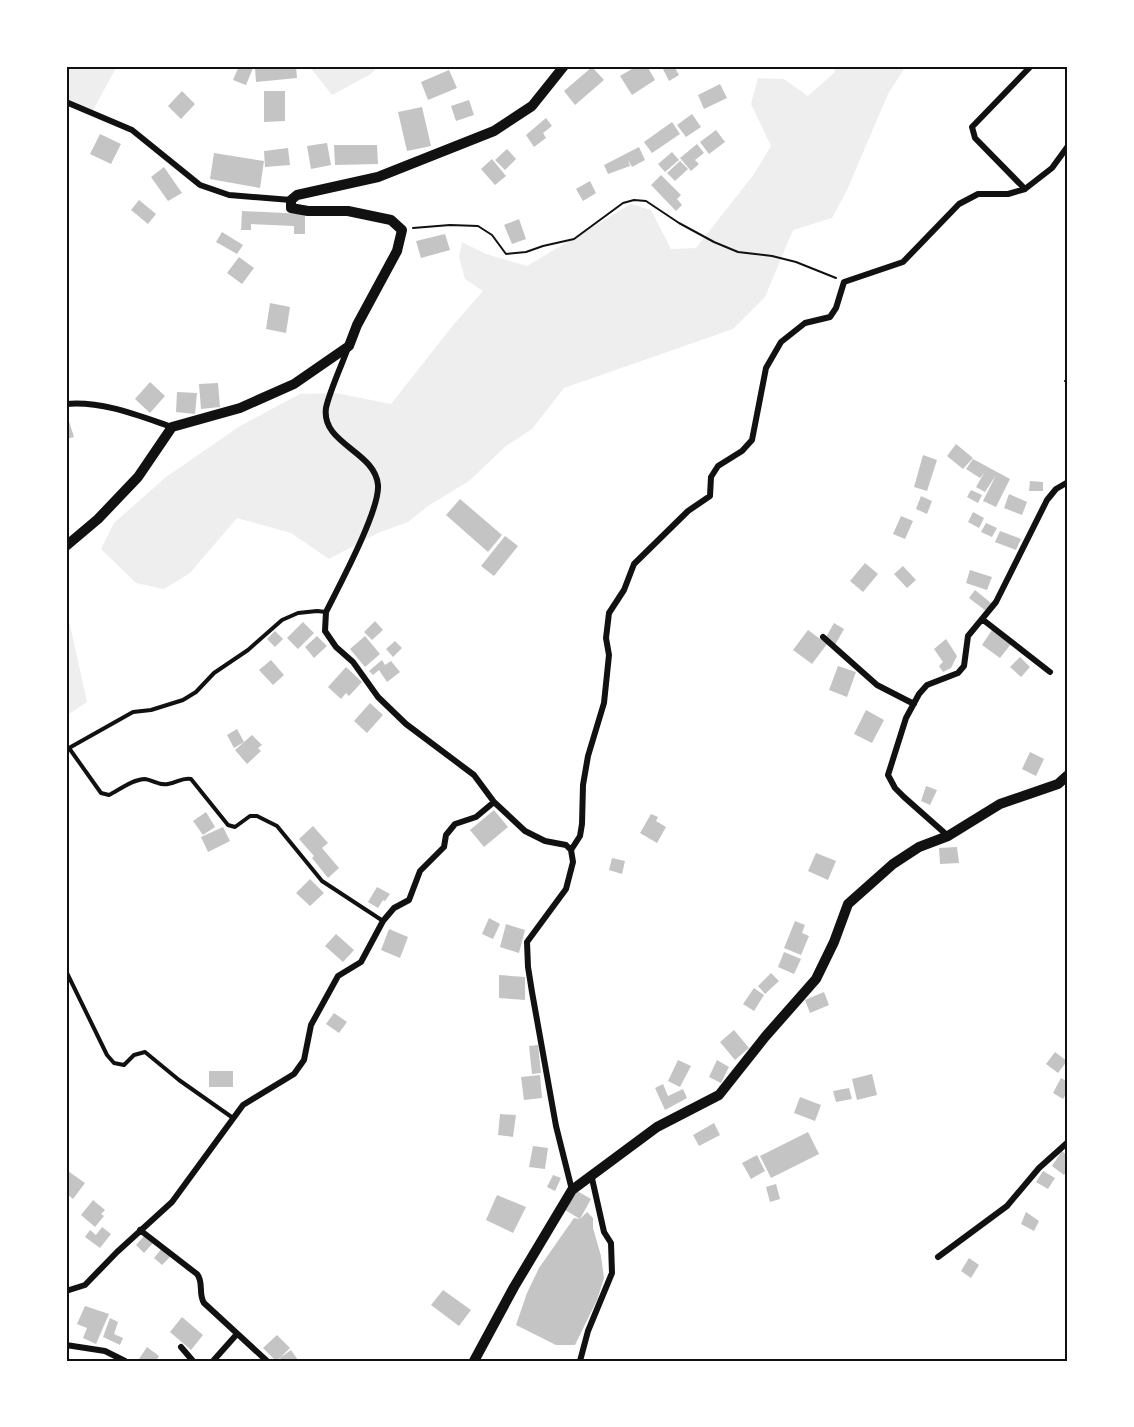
<svg xmlns="http://www.w3.org/2000/svg" width="1134" height="1427" font-family="'Fira Sans Condensed',sans-serif">
	<style>
		.green { fill: #eee }
		.building { fill: #c4c4c4 }
		.lines { fill: none; stroke-linecap: round; stroke-linejoin: round }
		.path { stroke: #111; stroke-width: 2 }
		.service { stroke: #111; stroke-width: 4 }
		.minor { stroke: #111; stroke-width: 6 }
		.secondary { stroke: #111; stroke-width: 10 }
		.neatline { fill: none; stroke: #111; stroke-width: 2 }
	</style>
	<rect width="100%" height="100%" fill="#fff"/>
	<path class="green" d="M66 66H117L91 114 66 106Z
		M309 66H378L371 74 332 95Z
		M834 66H906L888 94 847 190 832 218 793 230 765 297 733 329 564 388 532 429 506 446 469 481 428 506 408 522 378 533 329 559 291 533 237 518 190 573 164 589 136 583 101 549 114 523 166 477 240 426 300 394 336 393 391 404 454 324 483 291 465 279 459 257 462 242 486 254 527 266 631 204 651 210 671 249 696 248 754 174 771 146 751 104 758 78 784 79 808 96 835 72Z
		M66 619 69 621 87 702 66 716Z"/>
	<path class="building" d="M239 66 253 68 246 85 233 80Z
		M275 66H296L297 78 256 82 255 68Z
		M637 66H647L655 80 632 95 620 76Z
		M669 66H674L679 75 669 81 663 69Z
		M592 67 604 80 575 105 564 91Z
		M449 70 457 88 428 100 421 82Z
		M720 84 727 98 704 109 698 95Z
		M182 91 195 104 181 119 168 106Z
		M264 91H285V121L264 122Z
		M469 100 474 115 456 121 451 106Z
		M422 107 431 146 407 151 398 112Z
		M692 114 701 127 686 137 677 125Z
		M546 118 552 126 543 133 546 138 534 147 526 135Z
		M672 122 680 134 652 153 644 142Z
		M716 130 725 142 709 154 700 142Z
		M100 134 121 144 111 164 90 154Z
		M327 143 331 165 311 169 307 146Z
		M697 144 704 153 695 160 699 164 691 171 680 158Z
		M334 145H377L378 164 335 165Z
		M639 147 645 160 632 167 628 160 630 166 608 174 604 165Z
		M288 148 290 165 265 167 264 151Z
		M507 149 516 159 505 170 495 160Z
		M672 152 679 160 665 172 658 164Z
		M214 153 264 161 260 188 210 179Z
		M492 159 506 176 495 185 481 169Z
		M680 161 688 169 675 181 667 173Z
		M164 167 182 193 168 201 151 177Z
		M661 175 681 195 677 199 682 205 676 211 651 185Z
		M590 181 596 193 583 201 576 189Z
		M139 200 156 214 148 224 131 210Z
		M242 211 305 214V234H294V226L251 224V230H241Z
		M519 219 526 239 512 244 504 225Z
		M222 232 243 245 237 254 216 242Z
		M445 234 450 250 421 258 416 241Z
		M239 257 254 268 242 284 227 273Z
		M270 303 290 307 286 333 266 329Z
		M150 382 165 396 150 413 135 399Z
		M218 383 220 407 201 409 199 384Z
		M177 392 197 393 195 414 176 412Z
		M66 412 74 437 66 439Z
		M956 444 973 458 963 469 947 456Z
		M923 455 937 460 927 491 914 487Z
		M973 459 1010 479 996 507 983 501 996 475 985 492 976 487 984 473 980 478 966 469Z
		M1030 481 1043 482V491H1029Z
		M971 490 982 495 978 503 967 497Z
		M1009 494 1027 502 1022 515 1004 508Z
		M921 496 932 501 927 514 916 509Z
		M460 499 502 535 488 552 446 515Z
		M973 512 984 518 979 528 968 522Z
		M901 516 913 521 905 539 893 534Z
		M986 523 997 528 992 537 981 532Z
		M1000 531 1021 539 1016 550 995 542Z
		M505 536 518 546 494 576 481 566Z
		M865 563 878 574 863 592 850 581Z
		M903 566 916 580 907 588 894 574Z
		M970 570 992 577 987 590 966 583Z
		M975 590 991 603 986 611 969 598Z
		M375 621 383 630 372 640 364 632Z
		M303 622 314 633 298 649 287 638Z
		M834 623 844 629 835 645 825 639Z
		M808 630 827 644 812 664 793 650Z
		M992 630 1011 644 1000 658 982 645Z
		M275 631 283 639 275 647 267 639Z
		M317 636 327 646 314 658 305 647Z
		M365 636 380 654 365 667 350 649Z
		M946 639 957 656 951 668 943 672 939 666 943 662 934 649Z
		M395 641 402 648 393 657 386 649Z
		M1020 657 1030 667 1021 677 1010 667Z
		M271 660 284 675 273 685 259 670Z
		M382 660 385 665 391 661 400 672 387 682 379 670 373 675 369 671Z
		M838 666 856 672 847 697 829 690Z
		M346 667 362 682 349 696 346 693 341 699 328 687Z
		M370 703 383 715 367 733 354 721Z
		M866 710 884 720 872 743 854 734Z
		M237 729 244 742 234 748 227 735Z
		M252 735 262 745 258 748 261 751 247 764 235 750Z
		M1030 752 1044 759 1036 776 1022 769Z
		M926 786 937 790 930 805 921 801Z
		M494 810 508 827 484 847 470 830Z
		M206 812 215 827 203 835 193 821Z
		M651 814 658 817 656 821 666 827 657 843 640 833Z
		M313 826 328 843 322 848 339 868 328 878 312 858 314 856 299 839Z
		M223 827 230 841 208 852 201 837Z
		M957 847 959 863 940 864 939 848Z
		M816 853 836 861 828 880 808 871Z
		M612 858 625 861 622 874 609 870Z
		M310 879 324 893 310 906 296 893Z
		M377 887 390 894 385 901 383 900 378 908 368 902Z
		M489 918 500 924 493 939 482 934Z
		M795 921 805 925 802 933 809 936 801 955 784 948Z
		M506 924 525 930 519 953 500 947Z
		M389 929 408 937 400 958 381 950Z
		M336 934 354 950 343 962 325 946Z
		M784 952 801 959 794 974 778 967Z
		M771 973 779 981 765 994 758 986Z
		M499 975 525 977V1000L499 998Z
		M754 988 764 995 754 1011 743 1004Z
		M824 992 829 1005 810 1013 805 1000Z
		M334 1013 347 1022 339 1033 326 1024Z
		M734 1030 749 1048 735 1060 720 1042Z
		M538 1045 541 1073 532 1074 529 1046Z
		M1055 1052 1067 1061 1058 1073 1046 1064Z
		M678 1060 691 1066 680 1087 668 1081Z
		M717 1060 729 1067 721 1083 709 1077Z
		M209 1071H233V1087H209Z
		M872 1074 877 1095 857 1100 852 1079Z
		M540 1075 542 1098 524 1100 521 1077Z
		M1061 1078 1068 1082V1091L1063 1099 1053 1093Z
		M663 1084 668 1096 683 1089 687 1098 665 1110 655 1088Z
		M849 1088 852 1099 836 1102 833 1091Z
		M800 1097 821 1105 815 1121 794 1113Z
		M500 1114 516 1115 513 1137 498 1135Z
		M714 1123 720 1135 699 1146 693 1135Z
		M808 1132 819 1154 771 1178 760 1156Z
		M533 1146 548 1148 545 1169 529 1167Z
		M1062 1151 1068 1156V1170L1064 1175 1052 1166Z
		M757 1155 765 1171 751 1179 742 1163Z
		M68 1171 85 1183 73 1199 66 1193V1174Z
		M1043 1171 1055 1178 1048 1189 1036 1182Z
		M553 1175 561 1178 555 1191 547 1187Z
		M776 1184 780 1199 770 1202 766 1187Z
		M577 1191 591 1199 580 1219 565 1210Z
		M497 1195 526 1207 513 1233 486 1220Z
		M93 1200 105 1210 101 1214 104 1216 95 1227 81 1215Z
		M587 1212 593 1218V1228L601 1256 604 1278 597 1300 575 1345H556L516 1325 527 1293 539 1268 574 1218 580 1219Z
		M1026 1212 1039 1221 1034 1231 1021 1224Z
		M102 1227 111 1234 100 1248 85 1237 90 1230 96 1235Z
		M145 1235 153 1243 144 1253 136 1245Z
		M162 1248 171 1256 162 1265 154 1258Z
		M969 1258 979 1265 971 1278 961 1271Z
		M443 1290 471 1310 459 1326 431 1305Z
		M85 1306 109 1314 96 1344 83 1338 87 1328 77 1324Z
		M182 1317 203 1335 191 1350 170 1332Z
		M110 1318 118 1322 114 1334 123 1338 120 1345 103 1337Z
		M277 1335 290 1348 280 1358 291 1350 298 1360 283 1361 280 1358 276 1361 263 1348Z
		M147 1347 159 1356 156 1361H142L139 1359Z"/>
	<g class="lines">
		<path class="path" d="M413 228 450 225 478 226 492 235 506 254 526 252 543 246 574 239 623 203 634 200 646 201 679 223 714 242 738 252 772 256 796 262 836 278
			M1065 381 1068 384"/>
		<path class="service" d="M326 612 317 611 298 613 282 620 248 650 214 673 196 692 183 700 151 710 133 712 69 748 101 793 109 795C119 790 133 779 145 779 153 780 159 786 168 784 177 783 182 777 191 779L228 825 235 827 250 816H257L277 826 322 881 383 921
			M66 971 107 1055 114 1063 124 1065 134 1055 145 1052 179 1080 233 1118"/>
		<path class="minor" d="M66 102 132 130 200 185 229 195 291 200
			M1025 189 975 138 972 127 1031 66
			M66 404C103 401 137 415 172 427
			M982 619 1050 672
			M823 637 877 685 914 704
			M494 802 525 831 545 841 566 845 571 850 573 862 566 889 527 942 528 967 532 992 556 1126 572 1190
			M948 836 904 797 895 788 888 775 906 718 919 694 927 685 958 673 964 666 968 636 996 602 1047 500 1056 489 1068 482
			M571 850 580 836 582 824 583 785 588 756 604 703 609 655 606 638 609 613 624 590 634 564 688 511 710 496 711 477 718 466 742 451 752 440 766 368 781 342 805 323 830 317 836 308 844 282 903 262 959 204 978 194H1008L1025 189 1052 168 1068 146
			M140 1230 197 1274C204 1282 198 1294 204 1303L267 1361
			M938 1257 1007 1206 1039 1168 1068 1142
			M66 1291 85 1285 117 1252 172 1202 243 1105 294 1074 304 1060 311 1025 338 976 361 962 383 921 394 908 409 900 420 871 444 847 446 835 455 824 476 817 494 802 474 775 406 724 378 697 353 662 336 647 325 631 326 612C339 586 380 510 378 485 375 451 321 444 326 408 329 393 342 364 348 348
			M66 1345 105 1351 125 1361
			M181 1347 193 1361
			M213 1361 237 1334
			M580 1361 588 1331 612 1273 611 1243 604 1232 591 1174"/>
		<path class="secondary" d="M66 546 98 519 138 477 172 427 240 408 294 384 349 346 357 325 397 251 402 230 391 220 348 211H308L291 208V200L297 195 378 177 494 131 532 106 564 66
			M474 1361 514 1287 572 1190 657 1127 719 1095 765 1037 816 979 834 942 848 904 893 864 919 847 948 836 1000 804 1058 784 1068 775"/>
	</g>
	<rect width="1134" height="1427" fill="none" stroke="#ffffff" stroke-width="135"/>
	<rect x="68" y="68" width="998" height="1292" class="neatline"/>
</svg>
